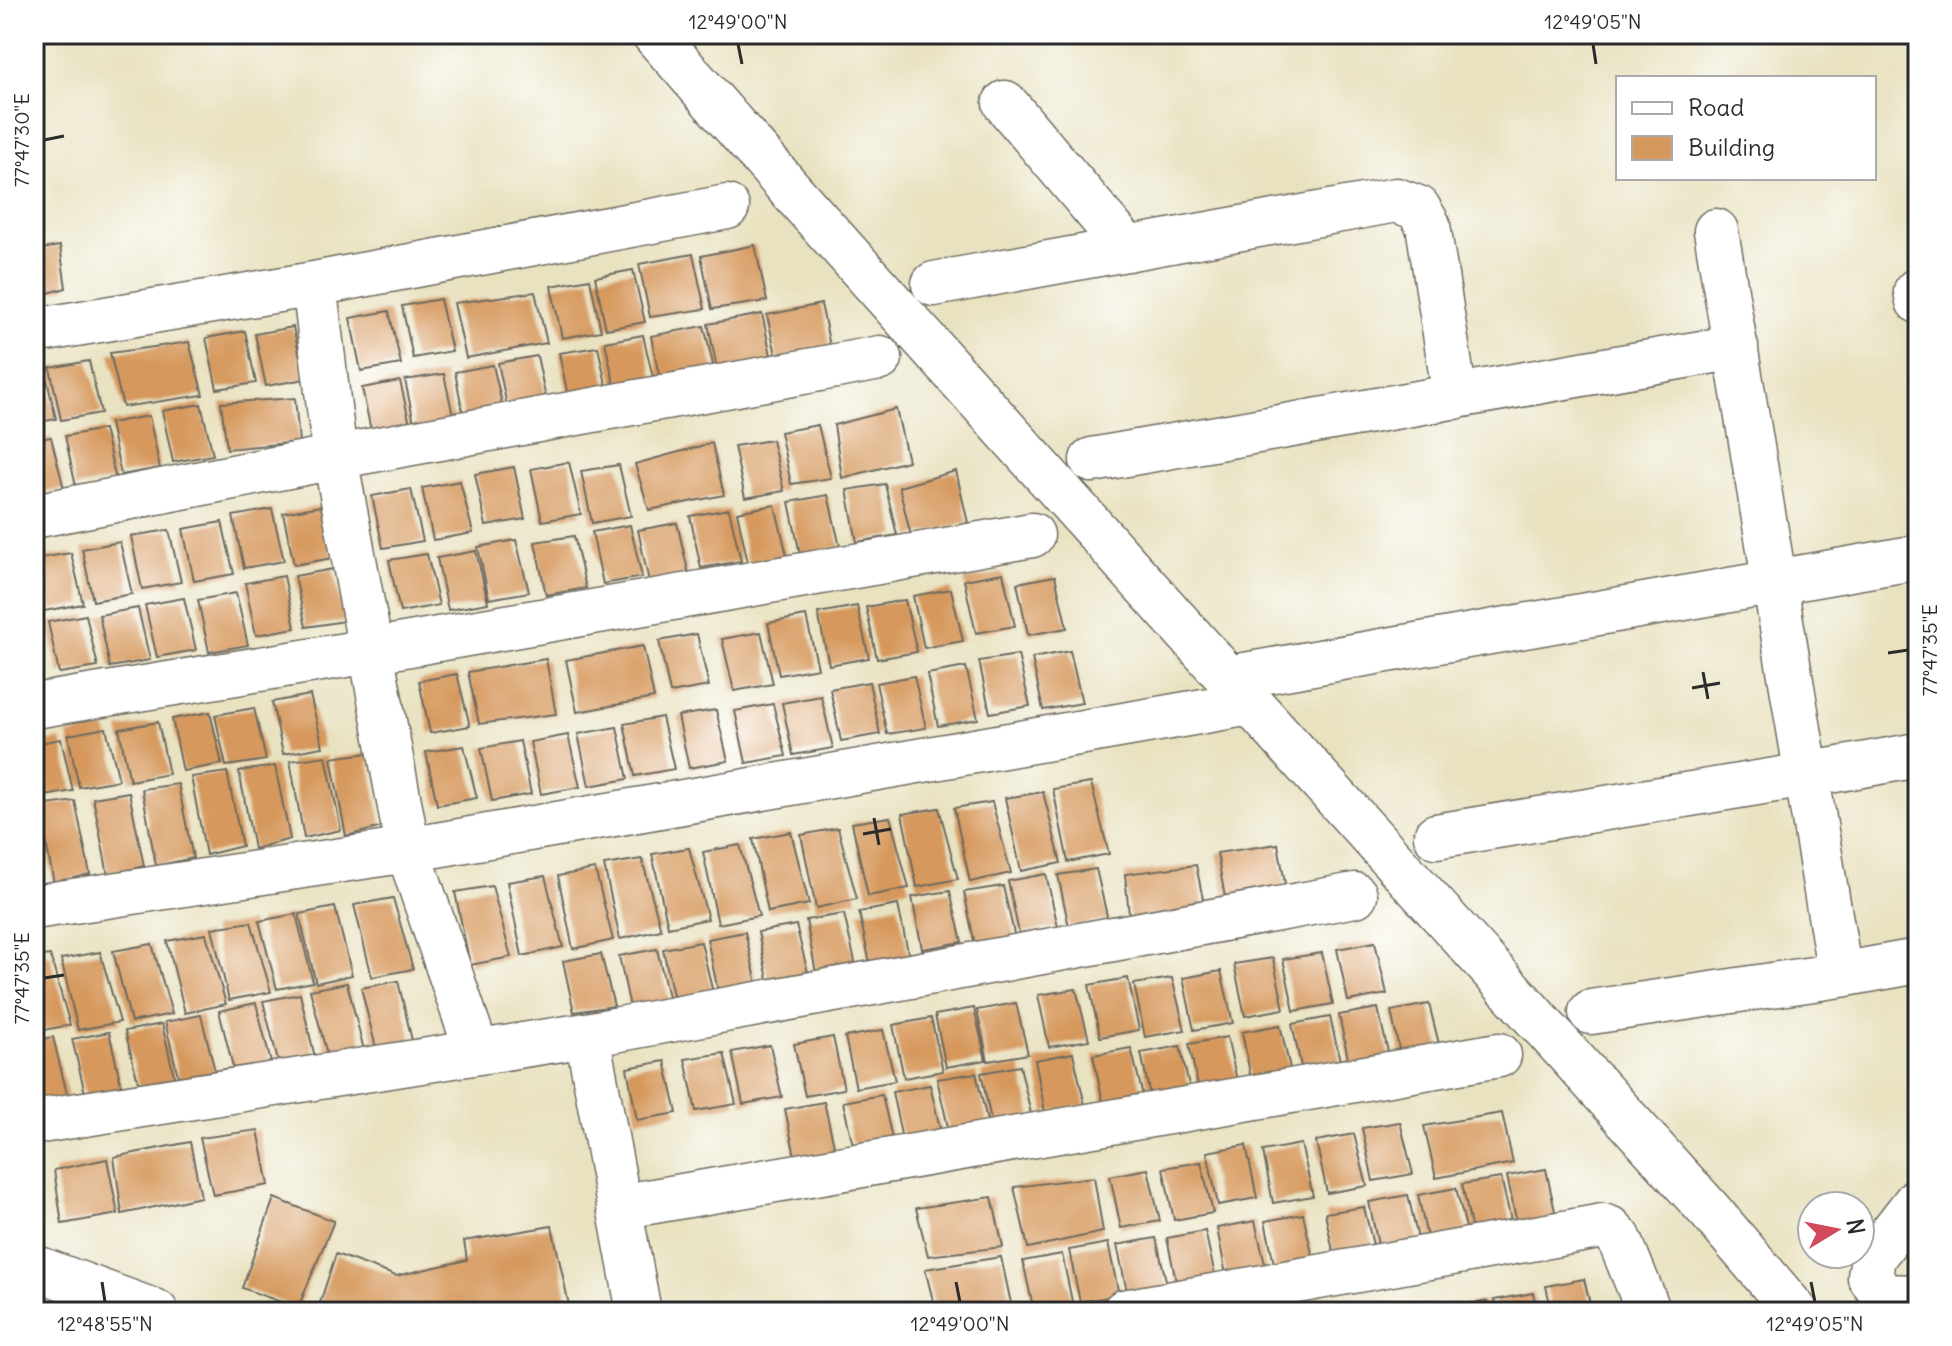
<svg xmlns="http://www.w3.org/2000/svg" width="1952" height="1346" font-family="Delius,sans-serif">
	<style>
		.building { fill: #d6985c }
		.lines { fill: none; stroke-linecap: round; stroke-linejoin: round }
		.minor-casing { stroke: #6e6b60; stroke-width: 47 }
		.minor { stroke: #fff; stroke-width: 44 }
		.ticks { fill: none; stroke: #2b2b2b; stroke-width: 3 }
		.neatline { fill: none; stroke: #2b2b2b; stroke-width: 3 }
		.ticks-label { font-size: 20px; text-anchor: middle; fill: #2b2b2b }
	</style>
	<rect width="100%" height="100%" fill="#fff"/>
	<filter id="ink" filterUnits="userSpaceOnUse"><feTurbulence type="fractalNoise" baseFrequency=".0125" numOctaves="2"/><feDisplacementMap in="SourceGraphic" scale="16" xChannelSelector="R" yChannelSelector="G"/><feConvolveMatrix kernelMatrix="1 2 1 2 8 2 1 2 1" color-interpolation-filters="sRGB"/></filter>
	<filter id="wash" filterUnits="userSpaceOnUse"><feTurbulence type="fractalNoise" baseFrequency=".006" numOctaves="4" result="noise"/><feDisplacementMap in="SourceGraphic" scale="32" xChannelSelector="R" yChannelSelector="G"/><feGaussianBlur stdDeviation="1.8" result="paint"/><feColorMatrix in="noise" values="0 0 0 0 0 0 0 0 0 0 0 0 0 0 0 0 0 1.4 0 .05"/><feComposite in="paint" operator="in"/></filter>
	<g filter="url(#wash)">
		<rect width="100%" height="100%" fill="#e9e2c1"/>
		<g id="blocks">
			<path class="building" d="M755 245 767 301 712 309 701 256Z
				M60 246 66 288 34 297V250Z
				M693 254 705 309 650 317 639 264Z
				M633 270 645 322 606 329 595 277Z
				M590 279 601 331 562 338 551 286Z
				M535 292 547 343 466 358 454 303Z
				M440 299 452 351 413 358 402 306Z
				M821 304 833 360 779 368 767 315Z
				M389 311 401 364 361 371 350 318Z
				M762 314 774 369 719 378 708 324Z
				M704 326 717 381 662 390 651 336Z
				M293 327 305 379 266 386 255 334Z
				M245 331 256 383 217 389 206 338Z
				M643 335 655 386 616 393 605 342Z
				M189 342 203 395 123 407 110 353Z
				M598 347 609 398 570 405 559 353Z
				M537 356 548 408 509 415 498 363Z
				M89 361 101 413 61 420 50 368Z
				M493 365 505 417 465 424 455 372Z
				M44 367 56 419 34 423V369Z
				M444 374 455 425 416 432 405 380Z
				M400 381 412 433 373 440 362 388Z
				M295 398 299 442 227 449 221 403Z
				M201 404 213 455 173 462 162 411Z
				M896 409 908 461 842 478 834 425Z
				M149 416 160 468 121 475 110 423Z
				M818 425 831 478 791 484 780 432Z
				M104 429 116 480 76 487 65 436Z
				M51 437 64 489 34 494V440Z
				M772 440 784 491 745 498 734 446Z
				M712 443 724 495 649 510 635 464Z
				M569 462 581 514 542 521 531 469Z
				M619 465 631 516 592 523 581 471Z
				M514 467 525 519 486 526 475 474Z
				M956 471 968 523 911 536 899 487Z
				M460 481 473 533 433 540 422 488Z
				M885 484 897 535 857 542 847 490Z
				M411 489 423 541 383 548 372 496Z
				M828 495 840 547 800 554 789 502Z
				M775 505 787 556 748 563 737 512Z
				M321 506 333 558 294 565 283 513Z
				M272 509 284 561 244 568 233 516Z
				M729 509 741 561 701 568 690 516Z
				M222 522 234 574 194 581 183 529Z
				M677 523 689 575 649 582 638 530Z
				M630 525 642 577 603 584 592 532Z
				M169 530 181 582 142 589 131 536Z
				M574 536 586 588 546 595 535 542Z
				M516 540 529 592 489 599 478 547Z
				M120 542 132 594 93 601 82 549Z
				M476 551 488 603 448 610 437 558Z
				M71 553 83 604 44 611 34 567V559Z
				M427 554 439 605 400 612 389 560Z
				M333 569 345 621 306 627 295 576Z
				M1003 573 1015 626 976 633 964 580Z
				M284 576 295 628 256 635 245 583Z
				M1055 576 1067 628 1028 635 1017 583Z
				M951 589 963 641 924 648 913 596Z
				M236 593 248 645 209 652 198 600Z
				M184 598 196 650 157 657 145 605Z
				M905 600 917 652 877 659 866 607Z
				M857 606 869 658 829 665 818 613Z
				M138 608 150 660 110 667 99 615Z
				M86 615 98 667 59 673 48 622Z
				M806 616 818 668 779 675 768 623Z
				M761 632 773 684 734 691 722 639Z
				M697 634 709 686 670 693 659 641Z
				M643 646 654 698 577 712 566 660Z
				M1070 651 1082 703 1043 710 1032 658Z
				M1018 655 1030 706 990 713 979 661Z
				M546 659 556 714 479 724 468 672Z
				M966 667 978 719 938 726 927 674Z
				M457 674 470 726 430 733 419 681Z
				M914 676 926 728 887 734 876 683Z
				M869 682 880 734 841 741 830 689Z
				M310 695 323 747 283 754 272 702Z
				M821 696 833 748 793 755 782 703Z
				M773 704 786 756 746 763 735 711Z
				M254 708 266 760 226 766 215 715Z
				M716 710 728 761 689 768 678 716Z
				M210 712 222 764 183 771 172 719Z
				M662 717 674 769 635 776 624 724Z
				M158 722 169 774 130 781 119 729Z
				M617 727 628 779 589 786 578 734Z
				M106 728 119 780 79 787 68 735Z
				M568 735 580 787 541 794 530 742Z
				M61 739 73 791 34 798V744Z
				M520 741 531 794 492 801 481 748Z
				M464 746 477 798 437 805 426 752Z
				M367 753 382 827 346 836 331 758Z
				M326 756 341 830 304 838 290 761Z
				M275 766 290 839 254 849 239 771Z
				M227 772 242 846 206 855 191 777Z
				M1091 783 1109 854 1068 862 1053 789Z
				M178 784 193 858 156 866 142 789Z
				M129 792 144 866 108 875 93 798Z
				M1043 792 1061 863 1021 871 1005 798Z
				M75 801 90 874 54 884 39 806Z
				M992 802 1011 873 970 882 954 808Z
				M939 808 958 879 917 887 902 814Z
				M890 817 909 888 868 896 852 823Z
				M838 828 857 899 816 908 801 835Z
				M791 832 809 904 768 912 753 839Z
				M1278 844 1286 889 1226 903 1217 853Z
				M740 845 759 916 718 924 703 852Z
				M689 848 708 919 668 927 652 854Z
				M34 853H35L41 878 34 880Z
				M642 859 661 930 620 939 604 865Z
				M1196 865 1205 909 1130 925 1125 874Z
				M595 869 613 940 573 949 558 876Z
				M1096 869 1108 920 1069 927 1058 875Z
				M1046 874 1058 927 1019 933 1008 881Z
				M545 876 563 947 522 956 507 882Z
				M492 886 511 957 470 965 455 892Z
				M1003 886 1015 938 975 945 964 892Z
				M950 891 962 942 922 949 912 897Z
				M393 898 413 969 372 977 354 905Z
				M898 905 909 957 870 964 859 912Z
				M335 907 352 975 316 983 299 914Z
				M296 914 313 982 277 989 259 921Z
				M844 914 856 966 816 973 806 920Z
				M251 922 271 992 229 1000 212 928Z
				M796 925 809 977 769 984 758 932Z
				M745 932 757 984 718 991 707 939Z
				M206 934 226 1004 185 1013 167 941Z
				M701 942 713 993 674 1000 663 949Z
				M1375 942 1387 994 1348 1001 1337 949Z
				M152 944 172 1014 131 1022 113 951Z
				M657 949 669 1001 630 1007 619 956Z
				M100 952 120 1022 78 1030 61 959Z
				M1322 953 1333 1004 1294 1011 1283 959Z
				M601 954 614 1006 574 1012 563 961Z
				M50 955 70 1025 34 1032V957Z
				M1273 958 1284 1009 1245 1016 1234 964Z
				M1221 971 1233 1023 1194 1030 1183 978Z
				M1128 978 1139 1030 1100 1037 1089 985Z
				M1172 978 1185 1030 1145 1037 1134 984Z
				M398 981 414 1049 378 1056 361 988Z
				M347 983 364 1050 328 1058 310 990Z
				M1076 989 1089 1040 1049 1047 1038 995Z
				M300 994 316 1062 280 1069 263 1001Z
				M256 1003 273 1071 236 1079 219 1011Z
				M1016 1003 1028 1054 988 1061 977 1010Z
				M1429 1004 1442 1056 1402 1063 1391 1011Z
				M974 1008 986 1060 946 1067 935 1015Z
				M1378 1008 1390 1061 1350 1068 1339 1015Z
				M201 1015 216 1075 180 1084 165 1022Z
				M1330 1017 1342 1069 1303 1076 1292 1024Z
				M931 1018 943 1071 904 1078 893 1025Z
				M162 1024 176 1084 141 1093 125 1031Z
				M1280 1025 1292 1077 1252 1084 1242 1032Z
				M883 1030 895 1081 856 1088 845 1037Z
				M109 1032 123 1093 87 1101 72 1039Z
				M53 1037 68 1098 34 1106V1041Z
				M833 1037 844 1089 805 1096 794 1044Z
				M1227 1037 1239 1089 1200 1096 1189 1044Z
				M770 1045 782 1097 743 1104 732 1052Z
				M1180 1046 1192 1098 1152 1105 1141 1053Z
				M1131 1048 1144 1100 1104 1107 1093 1055Z
				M724 1053 736 1104 696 1111 685 1059Z
				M1073 1053 1085 1105 1045 1112 1035 1060Z
				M665 1061 677 1113 637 1120 627 1068Z
				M1020 1066 1032 1118 992 1125 981 1073Z
				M976 1073 988 1125 949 1132 937 1079Z
				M930 1085 942 1137 903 1144 892 1092Z
				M882 1095 894 1147 855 1154 843 1102Z
				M824 1102 836 1154 796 1161 785 1109Z
				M1502 1113 1513 1163 1436 1178 1424 1126Z
				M1400 1122 1413 1174 1373 1181 1362 1128Z
				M258 1130 269 1185 213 1195 200 1138Z
				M1354 1134 1367 1186 1327 1193 1316 1141Z
				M190 1142 201 1197 122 1214 114 1157Z
				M1301 1144 1313 1196 1273 1203 1263 1151Z
				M1246 1145 1257 1198 1218 1205 1207 1152Z
				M107 1159 118 1214 62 1224 54 1170Z
				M1201 1162 1213 1213 1174 1220 1163 1168Z
				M1148 1169 1160 1221 1121 1228 1110 1176Z
				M1546 1169 1557 1221 1518 1228 1507 1176Z
				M1094 1177 1103 1232 1028 1248 1014 1187Z
				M1501 1178 1513 1229 1473 1236 1462 1184Z
				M1456 1188 1469 1240 1429 1247 1418 1195Z
				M1408 1195 1420 1247 1380 1254 1369 1202Z
				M992 1197 1003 1247 928 1256 916 1208Z
				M274 1198 334 1221 298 1308 242 1288Z
				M1364 1207 1376 1258 1336 1265 1325 1213Z
				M1303 1214 1315 1267 1276 1273 1265 1221Z
				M1255 1221 1267 1273 1227 1280 1217 1228Z
				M552 1226 569 1305 536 1312H317L336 1254 396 1276 467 1260 464 1241Z
				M1205 1231 1217 1284 1178 1291 1167 1238Z
				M1156 1238 1168 1289 1128 1296 1117 1245Z
				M1108 1243 1119 1295 1080 1302 1069 1250Z
				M1062 1254 1073 1306 1034 1312 1023 1261Z
				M1001 1257 1012 1308 978 1312H936L925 1269Z
				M1584 1279 1592 1312H1552L1546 1286Z
				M1533 1293 1537 1312H1496L1494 1300Z
				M1487 1301 1489 1312H1449L1448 1308Z"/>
		</g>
	</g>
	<g filter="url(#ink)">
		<use href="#blocks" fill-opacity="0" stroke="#6e6b60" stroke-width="2"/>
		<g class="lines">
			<defs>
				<path id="minor" d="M654 34 795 195 1228 678 1711 1212 1796 1312
					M1005 103 1128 249
					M1716 231 1840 975
					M314 284 335 457 408 850 477 1052
					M934 284 1396 200 1418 208 1428 225 1455 397
					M1916 291 1918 301
					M34 331 314 284 727 207
					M1092 460 1736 347
					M34 516 335 457 880 358
					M1228 678 1918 557
					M34 706 370 651 1032 535
					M1436 836 1806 775 1918 755
					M34 907 408 850 1250 703
					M1591 1012 1840 975 1918 961
					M587 1035 639 1312
					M34 1122 587 1035 1355 895
					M1918 1199 1873 1257 1870 1277 1883 1296 1918 1297
					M619 1207 1499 1055
					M34 1267 156 1312
					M1124 1312 1603 1226 1611 1229 1619 1238 1649 1312"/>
			</defs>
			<use href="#minor" class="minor-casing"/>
			<use href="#minor" class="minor"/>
		</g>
	</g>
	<path class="ticks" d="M738 44 742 64M1593 44 1596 64M44 140 64 136M1888 653 1908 650M1703 672 1708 699M1692 688 1720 683M874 818 879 845M863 834 891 829M44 978 64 975M102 1282 105 1302M956 1282 960 1302M1811 1282 1815 1302"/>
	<rect width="1952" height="1346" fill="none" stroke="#fff" stroke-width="88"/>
	<rect x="1616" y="76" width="260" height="104" fill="#ffffff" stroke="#aaaaaa" stroke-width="2"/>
	<rect x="1632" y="102" width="40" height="12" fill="#ffffff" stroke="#aaaaaa" stroke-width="2"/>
	<text x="1688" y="116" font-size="24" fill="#2b2b2b">Road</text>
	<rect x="1632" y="136" width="40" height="24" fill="#d6985c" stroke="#aaaaaa" stroke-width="2"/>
	<text x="1688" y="156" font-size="24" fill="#2b2b2b">Building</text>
	<g transform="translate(1836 1230) rotate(80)"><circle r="38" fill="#ffffff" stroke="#aaaaaa" stroke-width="2"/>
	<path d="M0-6L14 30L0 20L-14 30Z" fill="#d1495b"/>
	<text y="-12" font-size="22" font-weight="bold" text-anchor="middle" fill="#2b2b2b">N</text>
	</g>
	<rect x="44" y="44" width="1864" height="1258" class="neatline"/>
	<g class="ticks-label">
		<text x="738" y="29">12°49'00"N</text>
		<text x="1593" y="29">12°49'05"N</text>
		<text transform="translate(22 140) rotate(-90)" y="7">77°47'30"E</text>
		<text transform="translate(1930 650) rotate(-90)" y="7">77°47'35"E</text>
		<text transform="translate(22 978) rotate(-90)" y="7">77°47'35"E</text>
		<text x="105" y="1331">12°48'55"N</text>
		<text x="960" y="1331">12°49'00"N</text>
		<text x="1815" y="1331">12°49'05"N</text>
	</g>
</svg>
